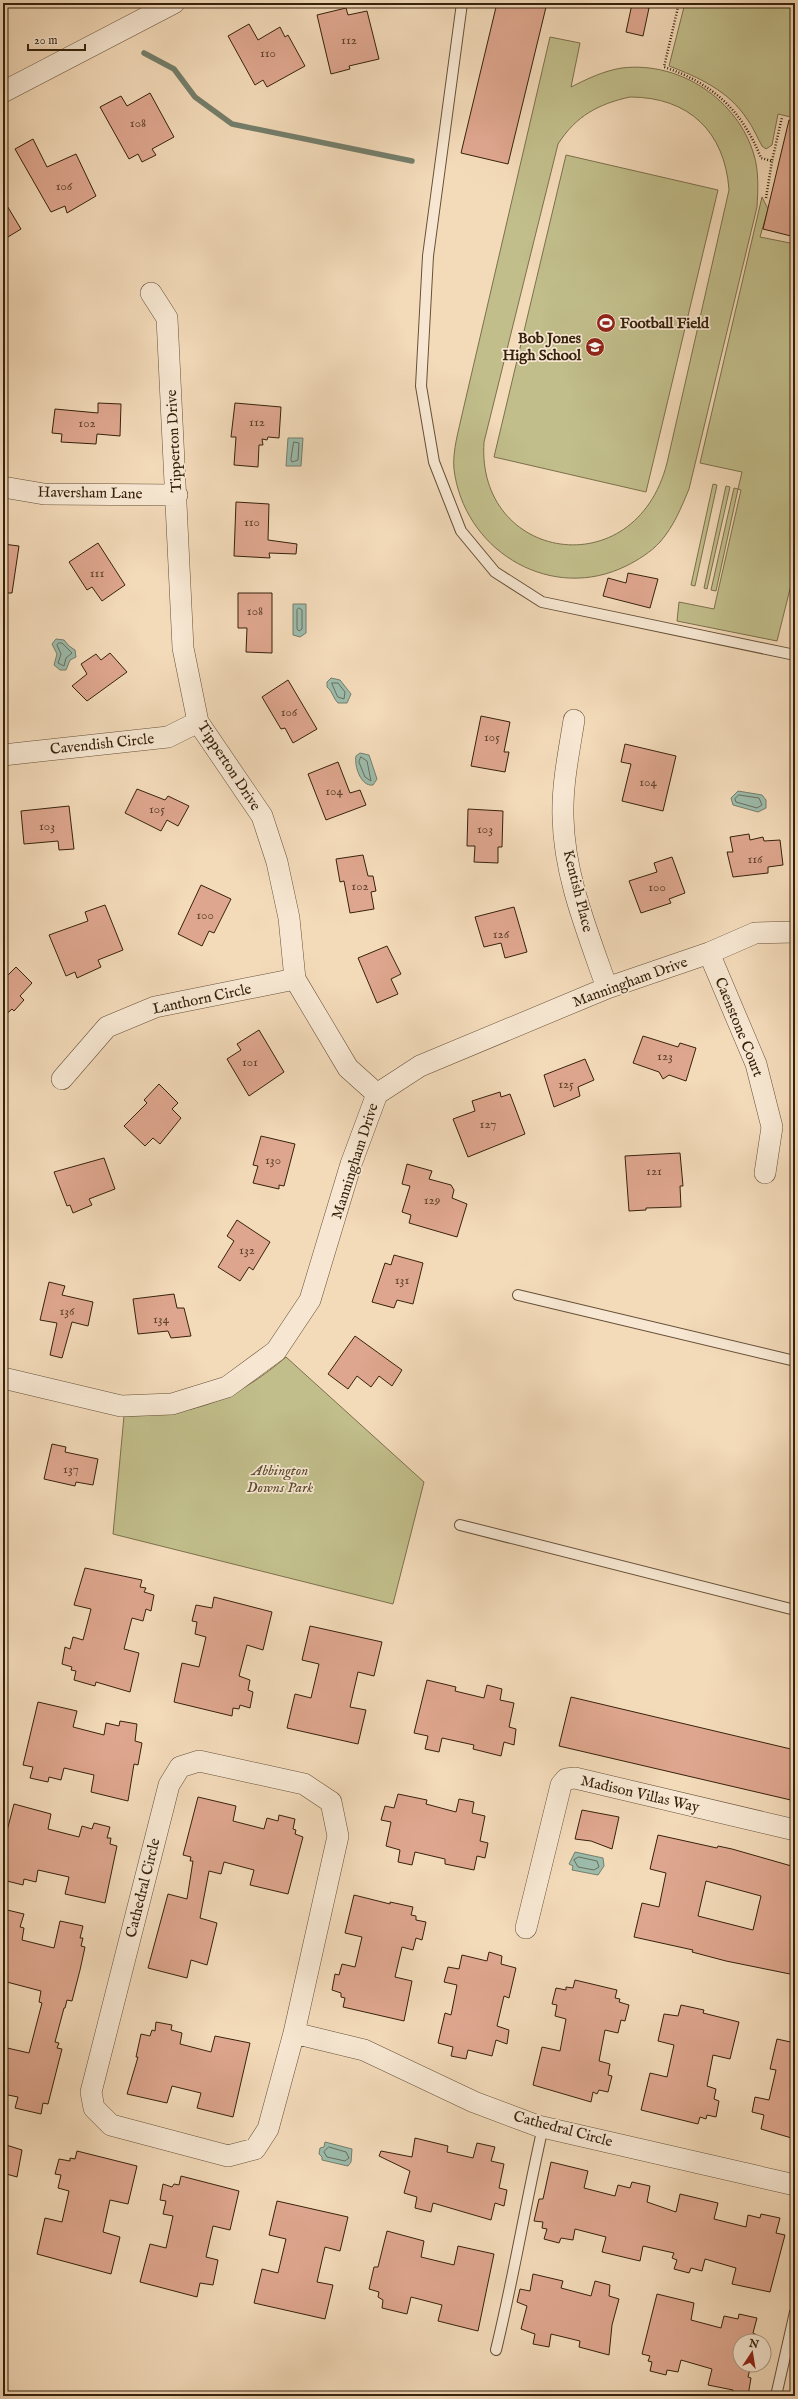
<svg xmlns="http://www.w3.org/2000/svg" width="798" height="2399" font-family="'IM FELL English',serif">
	<style>
		.green { fill: #c1be8b; stroke: #7c704c; fill-rule: evenodd }
		.water { fill: #9cbbab; stroke: #747e6b }
		.lines { fill: none; stroke-linecap: round; stroke-linejoin: round }
		.shore { stroke: #6a6e5c; stroke-width: 1 }
		.stream { stroke: #747e6b; stroke-width: 5.5 }
		.building { fill: #dea68e; stroke: #37220c; fill-rule: evenodd }
		.service-casing { stroke: #665037; stroke-width: 12 }
		.minor-casing { stroke: #665037; stroke-width: 22 }
		.path { stroke: #37220c; stroke-width: 2.5; stroke-dasharray: 1 2; stroke-linecap: butt }
		.service { stroke: #f7e7d2; stroke-width: 10 }
		.minor { stroke: #f7e7d2; stroke-width: 21 }
		.labels { text-anchor: middle; dominant-baseline: central; stroke-width: 3.5; stroke-linejoin: round; paint-order: stroke }
		.number-label { font-size: 13px; fill: #61432c }
		.poi-label { font-size: 15px; font-weight: bold; fill: #37220c; stroke: #f7e7d2; text-anchor: start }
		.street-label { font-size: 15px; fill: #37220c; stroke: #f7e7d2 }
		.park-label { font-size: 15px; font-style: italic; fill: #5a492c; stroke: #f7e7d2 }
	</style>
	<rect width="100%" height="100%" fill="#f3dab9"/>
	<filter id="stains"><feTurbulence type="fractalNoise" baseFrequency=".005" numOctaves="4"/><feColorMatrix values="0 0 0 0 .2 0 0 0 0 .09 0 0 0 0 .02 0 0 0 .5 -.17"/></filter>
	<radialGradient id="worn" r=".72"><stop offset=".6" stop-color="#630" stop-opacity="0"/><stop offset="1" stop-color="#630" stop-opacity=".3"/></radialGradient>
	<path class="green" d="M685 3H795V118L778 114 772 145 766 149 762 146C757 137 753 127 747 119 729 91 698 77 669 66Z
		M550 37 580 43 571 87C587 79 603 71 622 68 680 61 738 100 754 155 759 172 758 189 757 207L689 489C681 508 674 526 660 542 651 552 638 560 626 566 553 602 469 554 455 476 451 458 457 437 461 419ZM630 97C689 97 725 132 729 190L667 463C635 588 476 561 484 442L558 144C576 116 598 104 630 97Z
		M566 155 718 190 646 492 494 457Z
		M762 197 768 209 760 237 795 244V569L777 641 677 621 679 602 714 609 741 490 738 489 716 591 711 590 734 488 738 489 742 472 700 463Z
		M713 484 717 485 695 586 691 585Z
		M726 486 730 487 707 589 704 588Z
		M286 1357 424 1482 393 1604 113 1534 124 1416C194 1415 233 1402 286 1357Z"/>
	<path class="water" d="M288 438H303L301 466H286Z
		M293 604H306V633L300 637 293 635Z
		M56 639 64 640 69 646 75 650 76 657 70 660 66 670H60L54 665 57 654 52 644Z
		M331 678 340 680 351 694 347 703H338C333 698 333 692 327 687V682Z
		M360 753 369 755 377 779 373 785C361 787 354 766 356 756Z
		M738 791 762 795 766 800V808L758 812 733 805 731 798Z
		M575 1852 603 1858 604 1866 598 1875 572 1870 573 1866 569 1864Z
		M325 2142 352 2149 351 2162 348 2166 322 2160V2157L319 2154 320 2148 324 2147Z"/>
	<g class="lines">
		<path class="shore" d="M294 442 299 443 298 460 292 462 291 460Z
			M299 608 302 610V629L299 631 297 629V610Z
			M59 643H62L72 653 66 658 64 666 58 663 61 654 57 645Z
			M332 683H338L345 692 344 699 338 697Z
			M361 757 367 761 371 781 365 777 359 762Z
			M739 795 759 798 762 805 757 808 736 802 735 799Z
			M579 1857 597 1861 599 1867 594 1870 578 1867 574 1860Z
			M329 2147 346 2152 349 2158 345 2161 327 2157 324 2152Z"/>
		<path class="stream" d="M144 53 174 69 195 97 232 124 412 161"/>
	</g>
	<path class="building" d="M497 3H547L508 164 461 153Z
		M632 4 649 8 643 36 626 32Z
		M346 8 348 15 367 11 379 59 349 66 350 69 331 74 317 15Z
		M249 24 258 40 280 27 285 37 288 35 305 66 267 87 263 80 255 85 228 36Z
		M150 93 174 137 152 149 156 155 142 162 138 154 129 159 100 107 121 96 127 106Z
		M789 120H795V237L763 229Z
		M33 139 47 167 76 154 96 196 67 213 65 206 51 212 15 149Z
		M3 199 21 229 3 240Z
		M98 403 121 404 120 436 97 434 96 444 61 442 62 434 52 433 55 409 98 413Z
		M235 403 281 407 279 438 268 437 267 440 262 439 263 445H259L258 467 234 465 236 437H231Z
		M236 502 269 504 268 540 297 544 296 554 269 553 270 558 234 556Z
		M98 543 125 585 102 601 92 587 87 590 69 562Z
		M3 544 19 546 12 593H3Z
		M628 573 658 579 650 608 603 596 608 578 626 583Z
		M238 593H272V653L246 652 247 628H238Z
		M110 653 127 672 87 701 72 686 87 674 81 664 96 654 101 660Z
		M288 680 317 729 293 743 285 728 281 729 262 697Z
		M481 716 510 722 504 752H509L505 772 471 766Z
		M625 744 676 756 663 811 622 801 631 764 621 762Z
		M338 762 350 793 360 790 366 805 326 820 308 774Z
		M137 789 165 800 168 796 189 806 178 826 167 820 161 831 125 813Z
		M69 806 74 849 59 850 58 841 24 844 21 811Z
		M468 809 503 811 502 847H498V863L474 862 475 846H467Z
		M749 834 750 840 763 837 764 841 780 840 783 865 768 867V873L733 877 727 852H733L730 837Z
		M363 855 368 876H373L376 891 371 892 374 909 350 913 344 881 340 882 336 859Z
		M672 857 685 893 669 899 671 903 641 913 629 881 657 872 654 863Z
		M201 885 231 899 214 933 209 931 202 946 178 934Z
		M105 905 123 950 98 960 101 967 77 978 75 972 66 976 49 935 88 921 85 912Z
		M514 907 527 952 505 958 501 943 484 947 475 917Z
		M387 946 401 974 391 979 398 994 377 1003 358 958Z
		M16 967 32 983 20 996 24 1000 14 1011 12 1009 3 1017V980Z
		M259 1030 284 1072 249 1096 227 1059 241 1050 237 1044Z
		M643 1036 678 1047 680 1043 696 1048 686 1081 669 1075 663 1079 659 1072 633 1063Z
		M585 1059 594 1080 578 1087 580 1096 554 1107 544 1075Z
		M159 1084 178 1103 172 1109 181 1118 160 1144 153 1138 145 1146 124 1126 147 1103 144 1100Z
		M500 1092 501 1097 510 1094 525 1134 468 1157 453 1119 475 1111 472 1101Z
		M261 1136 295 1144 284 1186 279 1185V1189L253 1183 258 1166 253 1165Z
		M680 1153 683 1186H680L681 1207 646 1208V1210L629 1211 625 1156Z
		M104 1158 115 1189 89 1199 92 1205 73 1213 70 1205 67 1206 54 1172Z
		M407 1164 432 1171 429 1179 451 1185 454 1190 452 1198 467 1204 457 1237 409 1223 411 1215 402 1212 410 1186 402 1184Z
		M237 1220 270 1242 253 1270 249 1267 240 1281 218 1267 234 1241 227 1236Z
		M394 1255 423 1263 413 1304 397 1300 394 1308 372 1302 385 1263 391 1265Z
		M49 1282 65 1286 62 1295 93 1302 88 1326 72 1322 62 1358 50 1355 57 1323 40 1320Z
		M174 1294 177 1308H184L191 1336 171 1338 168 1331 138 1334 133 1299Z
		M355 1336 402 1370 392 1386 379 1376 371 1387 357 1376 348 1389 328 1374Z
		M52 1444 66 1447 65 1452 98 1459 93 1485 76 1482 75 1486 44 1479Z
		M85 1568 142 1580 140 1587 146 1588 144 1592 154 1595 151 1611 146 1609 143 1621 132 1618 124 1649 139 1653 130 1692 96 1682 95 1686 74 1680 76 1671 71 1670 72 1667 62 1664 65 1647 70 1649 73 1637 83 1640 91 1609 74 1605Z
		M214 1597 272 1612 263 1650 247 1645 239 1676 250 1680 248 1690 253 1692 250 1708 240 1705 239 1709 233 1708 232 1716 174 1702 182 1663 199 1667 206 1637 195 1634 197 1622 192 1621 196 1605 212 1608Z
		M310 1626 382 1642 374 1676 358 1672 350 1707 366 1710 358 1744 287 1728 295 1694 311 1698 319 1664 302 1660Z
		M427 1680 456 1687 455 1691 484 1698 487 1685 502 1689 500 1700 514 1703 509 1727 516 1729 514 1745 504 1742 501 1756 473 1749 474 1745 442 1738 439 1752 425 1749 428 1736 414 1733Z
		M571 1697 795 1750V1801L559 1746Z
		M38 1702 77 1711 73 1727 104 1735 106 1723 119 1726 120 1721 137 1724 135 1741 142 1743 138 1765 134 1764 128 1801 91 1792 94 1775 64 1768 61 1780 49 1777 48 1782 30 1778 33 1767 23 1765Z
		M398 1794 427 1800 426 1804 456 1812 459 1799 474 1802 472 1813 485 1816 480 1841 488 1843 485 1858 477 1856 474 1870 445 1864V1859L415 1852 412 1865 398 1862 400 1850 386 1846 391 1822 381 1820 385 1806 394 1808Z
		M198 1797 236 1806 233 1821 264 1829 267 1818 278 1821 279 1815 295 1819 293 1829 296 1830 295 1834 303 1837 288 1894 250 1885 254 1870 224 1862 221 1874 209 1871 200 1918 217 1923 207 1965 191 1960 187 1978 148 1968 168 1894 187 1899 193 1861H190L191 1857 183 1855Z
		M14 1804 51 1814 48 1829 79 1837 82 1826 92 1829 94 1823 110 1827 107 1838H111L110 1844 117 1846 105 1903 65 1894 69 1877 38 1870 36 1882 24 1879 23 1885 3 1880 7 1864 3 1863V1846Z
		M582 1810 619 1817 612 1849 591 1841 575 1839Z
		M658 1835 717 1848 718 1846 732 1849 795 1867V1975L726 1961 692 1952 693 1950 634 1937 642 1903 659 1907 666 1873 650 1869ZM706 1881 761 1896 753 1930 698 1916Z
		M354 1895 390 1904V1902L413 1907 411 1915 416 1916V1920L426 1922 422 1940 416 1938 413 1950 402 1947 395 1977 412 1981 404 2021 343 2007 345 1998 341 1997V1993L332 1990 335 1974 339 1975 342 1964 355 1967 362 1937 345 1933Z
		M3 1909 24 1914 20 1927 24 1928 22 1940 54 1948 60 1921 83 1926 80 1938H83L81 1946 85 1947 80 1970 72 2001 67 2000 65 2008H64L55 2042 59 2043 57 2048 62 2049 48 2104 43 2103 41 2114 15 2108 18 2097 3 2094V2047L29 2053 42 2003 39 2002 41 1991 3 1981Z
		M489 1952 502 1956 501 1964 516 1968 509 1998 504 1996 497 2026 509 2030 507 2044 496 2040 492 2056 468 2050 466 2059 451 2056 453 2047 438 2043 445 2013 451 2015 457 1985 444 1982 448 1967 459 1969 462 1955 487 1961Z
		M575 1980 617 1990 615 1998 620 1999 619 2002 629 2005 625 2021 621 2020 618 2033 605 2030 599 2061 610 2064 608 2075 612 2076 608 2092 599 2090 597 2094 593 2092 591 2102 533 2085 542 2047 560 2051 566 2019 555 2016 557 2005 552 2004 556 1988 566 1990V1987L573 1988Z
		M681 2005 704 2010 703 2013 739 2022 730 2059 713 2055 707 2086 716 2089 714 2099 719 2101 716 2117 707 2115 706 2119 700 2117 698 2124 641 2110 650 2073 667 2077 674 2045 658 2041 664 2014 678 2016Z
		M156 2022 172 2025 171 2030 182 2033 180 2044 211 2052 215 2036 250 2043 233 2117 197 2108 201 2093 172 2086 167 2103 127 2094 138 2057H136L141 2034 150 2036 152 2030 155 2031Z
		M777 2039 795 2043V2139L761 2129 764 2115 752 2112 755 2097 769 2100 776 2070 770 2069Z
		M415 2138 448 2146 447 2152 473 2158 477 2143 495 2147 491 2161 504 2164 499 2188 507 2190 504 2206 495 2203 491 2220 433 2203 431 2212 415 2208 417 2197 404 2193 410 2171 379 2156 381 2151 412 2157Z
		M3 2144 22 2150 17 2177 3 2173Z
		M77 2151 137 2166 128 2204 110 2200 103 2232 120 2237 111 2274 37 2254 45 2218 62 2222 69 2191 58 2188 61 2175 55 2174 59 2159 70 2161V2158L75 2159Z
		M551 2162 588 2171 584 2188 615 2196 618 2185 630 2188 632 2182 650 2186 647 2202 676 2212 680 2194 718 2203 714 2219 746 2227 748 2215 760 2218 761 2214 780 2218 776 2233 785 2235 770 2292 732 2284 736 2268 705 2259 702 2271 691 2268 689 2273 674 2269 677 2260 672 2258 674 2253 643 2246 640 2261 602 2252 606 2237 575 2229 573 2240 561 2238 559 2243 544 2239 547 2229 542 2228 543 2222 534 2221 539 2199H543Z
		M181 2176 239 2191 230 2230 213 2226 206 2257 218 2260 213 2285 200 2283 197 2297 140 2282 150 2244 166 2248 173 2216 163 2214 166 2201 160 2200 163 2184 172 2187 174 2184 179 2185Z
		M277 2201 348 2217 340 2251 325 2247 317 2282 333 2285 325 2319 254 2303 262 2269 278 2273 286 2239 269 2235Z
		M387 2231 424 2241 421 2257 454 2265 458 2246 494 2254 478 2331 438 2321 442 2305 411 2297 407 2314 382 2308 383 2300 378 2297 379 2292 369 2289 374 2267H378Z
		M533 2274 563 2281 561 2288 591 2296 595 2281 610 2285 609 2296 619 2299 612 2325 609 2355 579 2347 580 2341 551 2334 549 2347 533 2344 535 2334 521 2329 527 2306 517 2302 520 2289 530 2291Z
		M657 2294 694 2303 691 2320 721 2328 724 2316 738 2319 739 2314 757 2318 753 2333 757 2335 756 2341H740V2365H751L748 2377 751 2378 748 2396 733 2394V2390L708 2385 712 2369 681 2360 678 2372 667 2370 666 2375 650 2371 652 2362 648 2361 650 2356 642 2354Z"/>
	<g class="lines">
		<defs>
			<path id="service" d="M462 3 428 256 421 386 434 462 461 531 495 572 542 602 795 655
				M518 1295 795 1361
				M460 1525 795 1610
				M496 2350C514 2276 526 2201 543 2127
				M776 2396 795 2312"/>
			<path id="minor" d="M3 92 174 3
				M151 293 167 318 183 648 198 722 262 816 277 862 289 918 295 979 348 1068 377 1094
				M3 487 44 494 177 495
				M574 720C569 752 562 784 563 817 564 876 588 933 607 988
				M3 755 168 737 198 722
				M709 953 756 1064 772 1127 765 1173
				M62 1079 107 1027 155 1007 295 979
				M3 1378 121 1406 172 1404 227 1387 276 1351 310 1300 351 1164 377 1094 420 1066 607 988 709 953 755 933 795 932
				M199 1761 304 1784 331 1802 338 1836 294 2033 268 2129 255 2149 228 2156 111 2125 94 2108 91 2092 169 1785 180 1767Z
				M526 1928 561 1785 566 1779 575 1778 795 1830
				M294 2033 364 2050 474 2102 538 2126 795 2185"/>
		</defs>
		<use href="#service" class="service-casing"/>
		<use href="#minor" class="minor-casing"/>
		<path class="path" d="M679 3 664 67C712 83 742 110 761 158L772 161 782 117
			M766 198 772 161"/>
		<use href="#service" class="service"/>
		<use href="#minor" class="minor"/>
	</g>
	<defs>
		<symbol id="stadium-disc" viewBox="-11 -11 22 22"><circle r="9.5" fill="#8f2418" stroke="#f7e7d2"/><path d="M0-5a6.5 5 0 1 0 0 10a6.5 5 0 1 0 0-10ZM-3.5-1.8h7v3.6h-7Z" fill="#fff"/></symbol>
		<symbol id="school-disc" viewBox="-11 -11 22 22"><circle r="9.5" fill="#8f2418" stroke="#f7e7d2"/><path d="M0-5L7-2L0 1L-7-2ZM-4 1L0 2.5L4 1V4Q0 6-4 4Z" fill="#fff"/></symbol>
	</defs>
	<g fill-rule="evenodd">
		<use href="#stadium-disc" x="595" y="312" width="22" height="22"/>
		<use href="#school-disc" x="584" y="336" width="22" height="22"/>
	</g>
	<g class="labels">
		<g class="number-label">
			<text x="349" y="40">112</text>
			<text x="268" y="53">110</text>
			<text x="138" y="123">108</text>
			<text x="64" y="186">106</text>
			<text x="257" y="422">112</text>
			<text x="87" y="423">102</text>
			<text x="252" y="522">110</text>
			<text x="97" y="573">111</text>
			<text x="255" y="611">108</text>
			<text x="289" y="712">106</text>
			<text x="492" y="737">105</text>
			<text x="648" y="782">104</text>
			<text x="334" y="791">104</text>
			<text x="157" y="809">105</text>
			<text x="47" y="826">103</text>
			<text x="485" y="829">103</text>
			<text x="755" y="859">116</text>
			<text x="360" y="886">102</text>
			<text x="657" y="887">100</text>
			<text x="205" y="915">100</text>
			<text x="501" y="934">126</text>
			<text x="665" y="1056">123</text>
			<text x="250" y="1062">101</text>
			<text x="566" y="1084">125</text>
			<text x="488" y="1124">127</text>
			<text x="273" y="1160">130</text>
			<text x="654" y="1171">121</text>
			<text x="432" y="1200">129</text>
			<text x="247" y="1250">132</text>
			<text x="402" y="1280">131</text>
			<text x="67" y="1311">136</text>
			<text x="161" y="1319">134</text>
			<text x="71" y="1469">137</text>
		</g>
		<g class="poi-label">
			<text x="620" y="323">Football Field</text>
			<text x="581" y="338" text-anchor="end">Bob Jones<tspan x="581" dy="17">High School</tspan></text>
		</g>
		<g class="street-label">
			<text transform="translate(174 441) rotate(-93)">Tipperton Drive</text>
			<text transform="translate(90 493) rotate(1)">Haversham Lane</text>
			<text transform="translate(102 744) rotate(-6)">Cavendish Circle</text>
			<text transform="translate(229 766) rotate(57)">Tipperton Drive</text>
			<text transform="translate(578 891) rotate(76)">Kentish Place</text>
			<text transform="translate(630 982) rotate(-20)">Manningham Drive</text>
			<text transform="translate(202 999) rotate(-12)">Lanthorn Circle</text>
			<text transform="translate(739 1027) rotate(68)">Caenstone Court</text>
			<text transform="translate(355 1161) rotate(-72)">Manningham Drive</text>
			<text transform="translate(640 1794) rotate(13)">Madison Villas Way</text>
			<text transform="translate(143 1888) rotate(-76)">Cathedral Circle</text>
			<text transform="translate(563 2129) rotate(15)">Cathedral Circle</text>
		</g>
		<g class="park-label">
			<text x="280" y="1470">Abbington<tspan x="280" dy="17">Downs Park</tspan></text>
		</g>
	</g>
	<rect width="798" height="2399" fill="none" stroke="#f3dab9" stroke-width="16"/>
	<rect x="4" y="4" width="790" height="2391" fill="none" stroke="#37220c" stroke-width="2"/>
	<rect x="8" y="8" width="782" height="2383" fill="none" stroke="#37220c"/>
	<g transform="translate(752 2353) rotate(12)"><circle r="19" fill="#f7e7d2" stroke="#aa9883"/>
	<path d="M0-3L7 15L0 10L-7 15Z" fill="#8f2418"/>
	<text y="-6" font-size="11" font-weight="bold" text-anchor="middle" fill="#37220c">N</text>
	</g>
	<path d="M28 44v6h57v-6" fill="none" stroke="#37220c" stroke-width="2"/>
	<text x="34" y="44" font-size="12" fill="#37220c" stroke="#f7e7d2" stroke-width="3" paint-order="stroke">20 m</text>
	<rect width="100%" height="100%" filter="url(#stains)"/>
	<rect width="100%" height="100%" fill="url(#worn)"/>
</svg>
